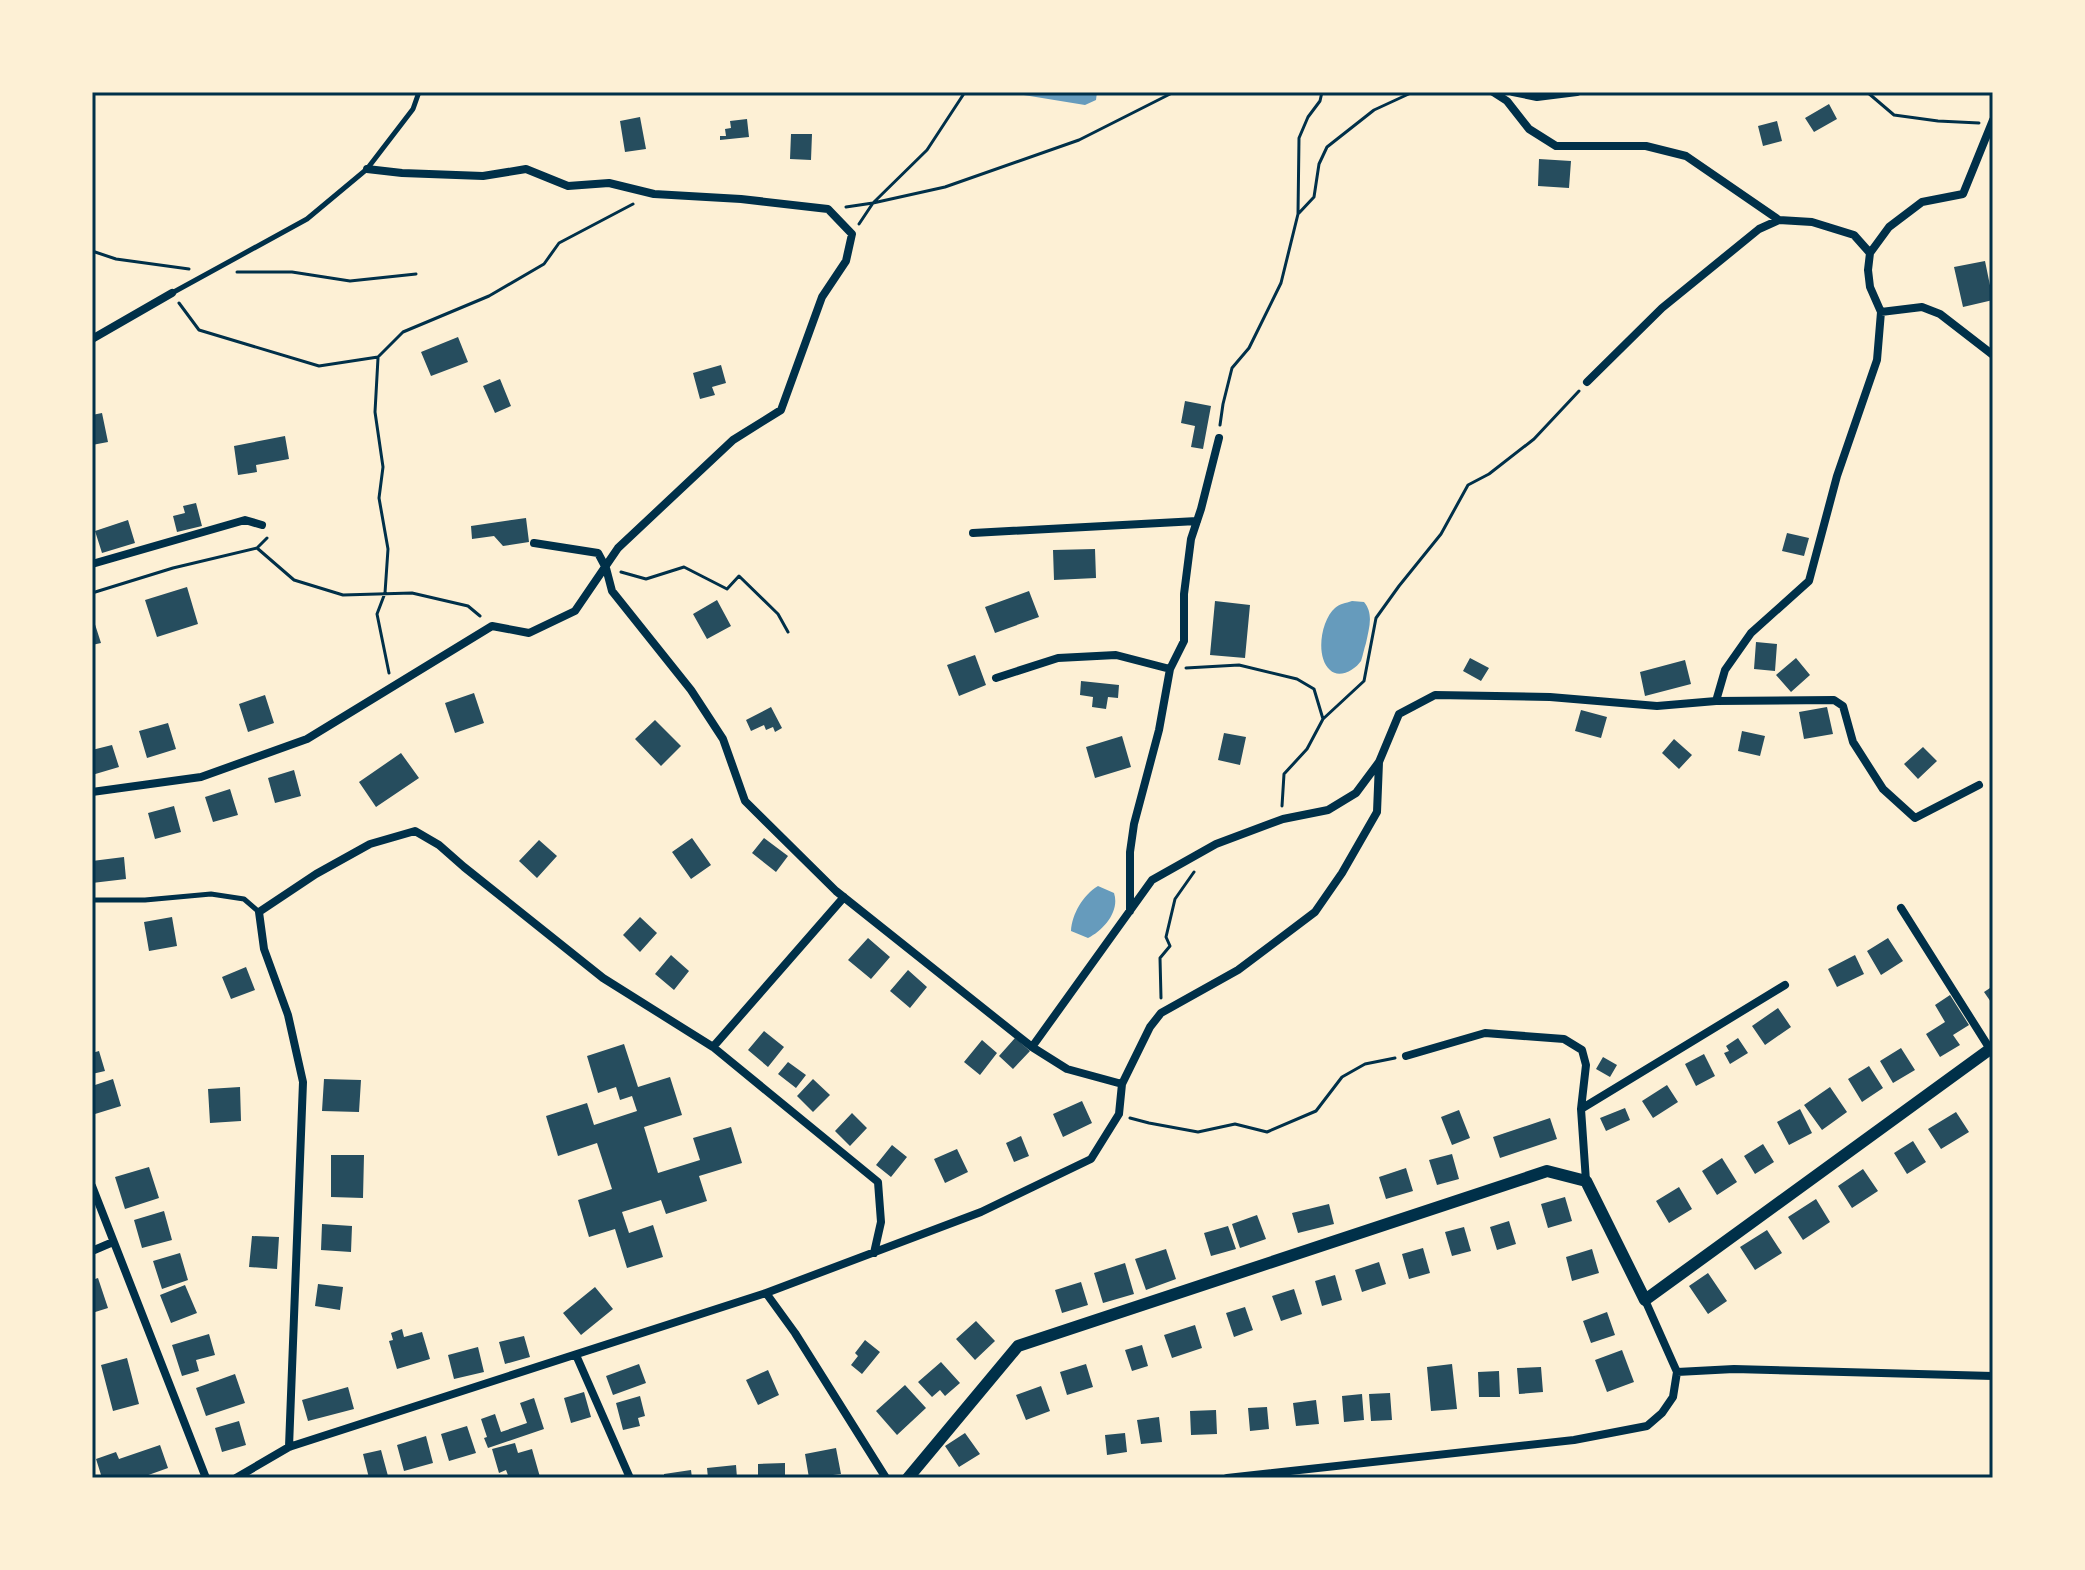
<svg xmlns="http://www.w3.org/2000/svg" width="2085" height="1570" font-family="Manrope,sans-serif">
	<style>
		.water { fill: #669bbc }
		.building { fill: #264d5e }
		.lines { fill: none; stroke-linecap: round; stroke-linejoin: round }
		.path { stroke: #003049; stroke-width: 3 }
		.service { stroke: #003049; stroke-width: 5 }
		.minor { stroke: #003049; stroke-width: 8 }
		.tertiary { stroke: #003049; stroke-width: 12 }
		.neatline { fill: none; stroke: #003049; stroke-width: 3 }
	</style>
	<rect width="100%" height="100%" fill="#fdf0d5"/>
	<path class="water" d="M1006 92H1097L1096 100 1085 105Z
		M1352 601 1364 602C1374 614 1369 628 1366 643 1364 649 1363 655 1361 661 1355 670 1339 679 1330 670 1315 657 1321 620 1335 608 1339 604 1346 603 1352 601Z
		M1098 886 1114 893C1120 911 1104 930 1088 938L1071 931C1072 914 1083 895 1098 886Z"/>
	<path class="building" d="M1829 104 1837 119 1814 132 1805 118Z
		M640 117 646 149 625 152 620 121Z
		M747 119 749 137 720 140V136H726L725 129 731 128 730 121Z
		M1777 121 1782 141 1763 146 1758 126Z
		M791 134H812L811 160 790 159Z
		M1539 159 1571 161 1569 188 1538 186Z
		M1985 261 1993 300 1963 307 1954 267Z
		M458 337 468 362 431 376 421 352Z
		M721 365 726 383 712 387 715 395 700 399 693 373Z
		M500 379 511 406 495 413 483 386Z
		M1185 401 1211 406 1203 449 1191 447 1195 426 1181 423Z
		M102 413 108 442 92 445V415Z
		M285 436 289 459 256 465 257 472 238 475 234 446Z
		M196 503 202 526 177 532 173 516 185 513 183 506Z
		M526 518 529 542 503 546 494 536 472 539 471 526Z
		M128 520 135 543 102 553 95 531Z
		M1787 533 1809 538 1804 556 1782 551Z
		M1095 549 1096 578 1054 580 1053 550Z
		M187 587 198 624 157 637 145 600Z
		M1029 591 1039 617 995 633 985 607Z
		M717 600 731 626 707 639 693 614Z
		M1215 601 1250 605 1245 658 1210 655Z
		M92 615 101 643 92 645Z
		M1756 642 1777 644 1775 671 1754 669Z
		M975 655 986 685 959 696 947 665Z
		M1470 658 1489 668 1481 681 1463 671Z
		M1796 658 1810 675 1791 692 1776 675Z
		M1685 660 1691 684 1645 696 1640 672Z
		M1081 681 1119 685 1118 698 1108 697 1106 709 1092 707 1093 697 1080 695Z
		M474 693 484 723 455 733 445 703Z
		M265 695 274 723 248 732 239 704Z
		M771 707 782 728 775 732 773 727 766 730 764 725 751 731 746 720Z
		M1827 707 1833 734 1804 739 1799 712Z
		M1581 710 1607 717 1601 738 1575 731Z
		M655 720 681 746 661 766 635 739Z
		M168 723 176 749 147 758 139 731Z
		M1742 731 1765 736 1760 756 1738 751Z
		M1224 733 1246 737 1240 765 1218 760Z
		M1122 736 1131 767 1095 778 1086 747Z
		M1674 739 1692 755 1679 769 1662 753Z
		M112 745 119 767 92 775V750Z
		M1923 747 1937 761 1918 779 1904 764Z
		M401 753 419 778 376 807 359 782Z
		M294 770 301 796 275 803 268 778Z
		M230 789 238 815 213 822 205 797Z
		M174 806 181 832 155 839 148 813Z
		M692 838 711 865 691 879 672 852Z
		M764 838 788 856 776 872 752 853Z
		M539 840 557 856 537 878 519 861Z
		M124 857 126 879 92 883V861Z
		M172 917 177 946 149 951 144 922Z
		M640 917 657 933 640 952 623 935Z
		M868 938 890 957 871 979 848 960Z
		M1888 938 1903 961 1881 975 1867 951Z
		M671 955 689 971 674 990 655 974Z
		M1855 955 1864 974 1837 987 1828 969Z
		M246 967 255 990 231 999 222 977Z
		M908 970 927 987 910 1008 890 991Z
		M1993 986V1005L1984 992Z
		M1950 995 1969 1025 1953 1035 1960 1045 1940 1057 1926 1034 1945 1022 1935 1005Z
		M1778 1008 1791 1027 1765 1045 1752 1026Z
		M764 1031 784 1047 768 1067 748 1050Z
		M1015 1038 1030 1051 1013 1069 999 1056Z
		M1738 1038 1748 1053 1730 1064 1724 1053 1729 1051 1726 1046Z
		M982 1040 997 1053 980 1075 964 1062Z
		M624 1044 638 1087 670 1077 682 1115 644 1127 658 1173 700 1160 693 1138 731 1127 742 1163 699 1176 707 1201 666 1214 661 1200 622 1212 629 1233 653 1225 663 1257 627 1268 615 1229 589 1237 578 1200 612 1189 597 1143 558 1156 546 1116 587 1103 594 1125 637 1111 632 1096 620 1100 616 1087 598 1093 587 1056Z
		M1901 1048 1915 1070 1893 1083 1880 1061Z
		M99 1051 105 1071 92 1074V1053Z
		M1704 1054 1715 1076 1696 1086 1685 1064Z
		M1603 1057 1617 1065 1610 1077 1596 1069Z
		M788 1062 806 1075 796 1088 778 1074Z
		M1869 1066 1883 1088 1862 1102 1848 1079Z
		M113 1079 121 1106 95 1114 92 1105V1086Z
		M324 1079 361 1080 359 1112 322 1111Z
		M813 1079 830 1095 813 1112 797 1096Z
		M1667 1085 1678 1102 1653 1118 1642 1101Z
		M240 1087 241 1121 210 1123 208 1089Z
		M1830 1087 1847 1112 1822 1130 1804 1105Z
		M1082 1101 1092 1123 1063 1137 1053 1114Z
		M1625 1108 1630 1120 1606 1131 1600 1118Z
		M1800 1109 1812 1133 1789 1145 1777 1122Z
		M1459 1110 1470 1138 1452 1145 1441 1117Z
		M1956 1112 1969 1132 1941 1149 1928 1129Z
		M852 1113 867 1128 850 1146 835 1131Z
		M1550 1118 1557 1139 1500 1158 1493 1137Z
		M1021 1136 1029 1156 1014 1162 1006 1143Z
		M1913 1141 1926 1162 1907 1174 1894 1153Z
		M1763 1144 1774 1162 1755 1174 1744 1156Z
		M892 1145 907 1157 891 1177 876 1165Z
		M957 1149 968 1172 945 1183 934 1159Z
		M1452 1154 1459 1179 1437 1185 1429 1160Z
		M331 1155H364L363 1198 331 1197Z
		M1722 1158 1737 1182 1717 1195 1702 1171Z
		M149 1167 159 1198 125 1209 115 1177Z
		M1406 1168 1413 1191 1386 1199 1379 1177Z
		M1863 1169 1878 1191 1852 1208 1838 1186Z
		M1679 1187 1692 1209 1669 1223 1656 1201Z
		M1565 1197 1572 1221 1548 1228 1541 1204Z
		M1816 1199 1830 1222 1803 1240 1788 1217Z
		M1329 1204 1334 1224 1298 1233 1292 1213Z
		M164 1211 172 1240 142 1248 134 1220Z
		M1257 1215 1266 1239 1240 1248 1232 1224Z
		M1509 1221 1516 1244 1497 1250 1490 1227Z
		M322 1224 352 1226 351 1252 321 1250Z
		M1228 1226 1236 1249 1211 1256 1204 1233Z
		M1464 1227 1471 1251 1452 1256 1445 1232Z
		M1767 1230 1782 1253 1755 1270 1740 1247Z
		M252 1236 279 1237 277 1269 249 1267Z
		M1423 1248 1430 1273 1409 1279 1402 1254Z
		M1166 1249 1176 1279 1146 1290 1135 1259Z
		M1592 1249 1599 1273 1572 1281 1566 1257Z
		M180 1253 188 1280 162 1289 153 1261Z
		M1379 1262 1386 1284 1362 1292 1355 1270Z
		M1125 1263 1134 1294 1103 1303 1094 1273Z
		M1708 1273 1727 1301 1708 1314 1689 1286Z
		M1335 1275 1342 1300 1322 1306 1315 1281Z
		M98 1278 108 1308 92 1313V1280Z
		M1081 1282 1088 1305 1062 1313 1055 1290Z
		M318 1284 343 1287 340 1310 315 1306Z
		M185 1285 197 1313 171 1323 160 1295Z
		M595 1287 613 1309 581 1335 563 1313Z
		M1294 1289 1302 1314 1281 1321 1272 1296Z
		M1245 1307 1253 1330 1234 1337 1226 1313Z
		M1607 1312 1615 1335 1591 1343 1583 1321Z
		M976 1321 995 1341 975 1360 956 1339Z
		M1195 1325 1202 1348 1172 1358 1164 1335Z
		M402 1329 404 1337 422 1332 430 1359 397 1369 389 1341 393 1340 391 1333Z
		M209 1334 215 1355 196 1360 199 1371 182 1376 172 1345Z
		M524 1336 530 1357 505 1364 499 1342Z
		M865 1340 880 1352 862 1374 851 1365 858 1356 855 1353Z
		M1142 1345 1148 1366 1132 1371 1125 1350Z
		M478 1347 484 1372 454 1379 448 1355Z
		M1622 1350 1634 1382 1607 1392 1595 1360Z
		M127 1358 139 1404 113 1411 101 1365Z
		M941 1362 960 1383 945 1396 940 1390 932 1397 918 1382Z
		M639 1364 646 1383 613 1395 606 1376Z
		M1086 1364 1093 1387 1067 1395 1060 1372Z
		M1452 1364 1457 1409 1431 1411 1427 1367Z
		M1541 1367 1543 1392 1519 1394 1517 1368Z
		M768 1370 779 1395 758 1405 746 1380Z
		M1499 1371 1500 1397H1479L1478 1372Z
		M235 1374 245 1403 206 1416 196 1388Z
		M905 1385 926 1408 897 1435 876 1411Z
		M1041 1386 1050 1411 1026 1420 1016 1395Z
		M348 1387 354 1409 308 1421 302 1400Z
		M584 1392 591 1417 571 1423 564 1398Z
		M1390 1393 1392 1420 1371 1421 1369 1394Z
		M1362 1394 1364 1420 1344 1422 1342 1396Z
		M640 1396 645 1416 638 1418 640 1426 623 1430 616 1403Z
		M534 1398 544 1429 488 1448 484 1438 487 1437 481 1419 495 1414 501 1432 527 1423 520 1403Z
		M1316 1400 1319 1424 1296 1426 1293 1403Z
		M1267 1407 1269 1429 1250 1431 1248 1408Z
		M1216 1410 1217 1434 1191 1435 1190 1411Z
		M1159 1417 1162 1442 1141 1444 1137 1420Z
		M239 1421 246 1445 222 1452 215 1428Z
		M467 1426 476 1453 449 1461 441 1434Z
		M965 1433 980 1454 959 1467 945 1446Z
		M1125 1433 1127 1452 1107 1455 1105 1435Z
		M426 1436 433 1463 404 1471 397 1445Z
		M515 1443 518 1453 532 1449 540 1477 509 1478 506 1470 499 1473 492 1449Z
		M160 1445 168 1468 140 1478H102L96 1459 116 1452 119 1459Z
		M836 1448 841 1474 809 1478 805 1454Z
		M381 1450 388 1476 369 1478 363 1454Z
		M785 1463V1478H758V1464Z
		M736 1465 737 1478H708L707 1468Z
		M691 1470 692 1478H664V1474Z"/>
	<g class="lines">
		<path class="path" d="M1867 92 1894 115 1938 121 1979 123
			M846 207 873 203 927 150 965 92
			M1299 213 1314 197 1319 164 1327 147 1374 110 1413 92
			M859 224 873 203 945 187 1079 140 1174 92
			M92 251 116 259 189 269
			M237 272H292L350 281 416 274
			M179 303 199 330 319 366 378 357 403 332 489 296 544 264 559 243 633 204
			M378 358 375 412 383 467 379 498 388 549 385 593 377 614 389 673
			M1220 425 1223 404 1232 368 1249 348 1281 283 1298 214 1299 138 1308 117 1320 101 1322 92
			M257 548 294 580 343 595 412 593 468 606 480 616
			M621 572 646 579 684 567 727 589 739 576 778 614 788 632
			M92 593 173 568 257 548 267 538
			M1186 668 1239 665 1297 679 1314 689 1323 719
			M1282 806 1284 774 1307 749 1323 719 1364 681 1376 618 1399 586 1441 534 1468 485 1489 474 1534 439 1579 391
			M1161 998 1160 958 1170 946 1166 937 1175 899 1194 872
			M1130 1118 1149 1123 1198 1132 1235 1124 1267 1132 1316 1111 1342 1077 1365 1064 1395 1058"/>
		<path class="service" d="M172 293 307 219 367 169 413 109 419 92
			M92 900H145L211 894 244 899 259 912"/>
		<path class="minor" d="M1493 92 1507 101 1529 129 1556 146H1646L1686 156 1779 220
			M1513 92 1537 97 1577 92
			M1993 120 1963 194 1922 202 1889 227 1870 253 1868 270 1870 287 1881 312 1922 307 1940 314 1993 355
			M92 339 172 293
			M1587 382 1662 308 1759 229 1779 220 1812 222 1854 235 1870 253
			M973 533 1197 521
			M534 543 598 553 606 568 612 591 691 690 723 739 745 801 836 891 1032 1047 1067 1069 1122 1084
			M92 564 245 520 262 525
			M996 678 1058 658 1116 655 1170 669
			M1716 701 1834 700 1843 706 1853 742 1883 789 1915 818 1979 785
			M92 792 201 777 307 739 492 626 529 633 575 611 618 548 733 440 781 410 822 297 846 261 852 234 828 209 741 199 654 194 609 183 568 186 526 169 483 176 402 173 367 169
			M1901 908 1990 1049
			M1130 911V852L1134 824 1159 730 1170 669 1184 641V594L1191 539 1201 509 1219 438
			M713 1047 844 897
			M1032 1047 1152 880 1216 844 1283 819 1328 810 1356 793 1379 762
			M1406 1056 1485 1033 1564 1039 1582 1050 1586 1065 1581 1109
			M1586 1181 1581 1109 1785 985
			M92 1186 206 1478
			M92 1251 113 1242
			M766 1293 795 1333 886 1478
			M576 1355 630 1478
			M1677 1372 1734 1369 1993 1376
			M289 1447 303 1082 288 1015 264 949 259 912 316 874 370 844 415 831 439 845 464 867 603 978 713 1047 878 1182 881 1222 874 1253
			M236 1478 289 1447 766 1293 981 1212 1091 1159 1119 1114 1122 1084 1150 1027 1161 1013 1238 970 1315 912 1342 873 1377 812 1379 762 1399 714 1435 695 1550 697 1657 706 1716 701 1725 670 1751 633 1809 581 1837 476 1877 360 1881 312
			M1227 1478 1574 1440 1647 1426 1662 1413 1673 1397 1677 1372 1645 1300"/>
		<path class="tertiary" d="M908 1478 1018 1346 1547 1171 1586 1181 1645 1300 1993 1047"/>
	</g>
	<rect width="2085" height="1570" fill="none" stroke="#fdf0d5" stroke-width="188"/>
	<rect x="94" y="94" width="1897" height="1382" class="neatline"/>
</svg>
